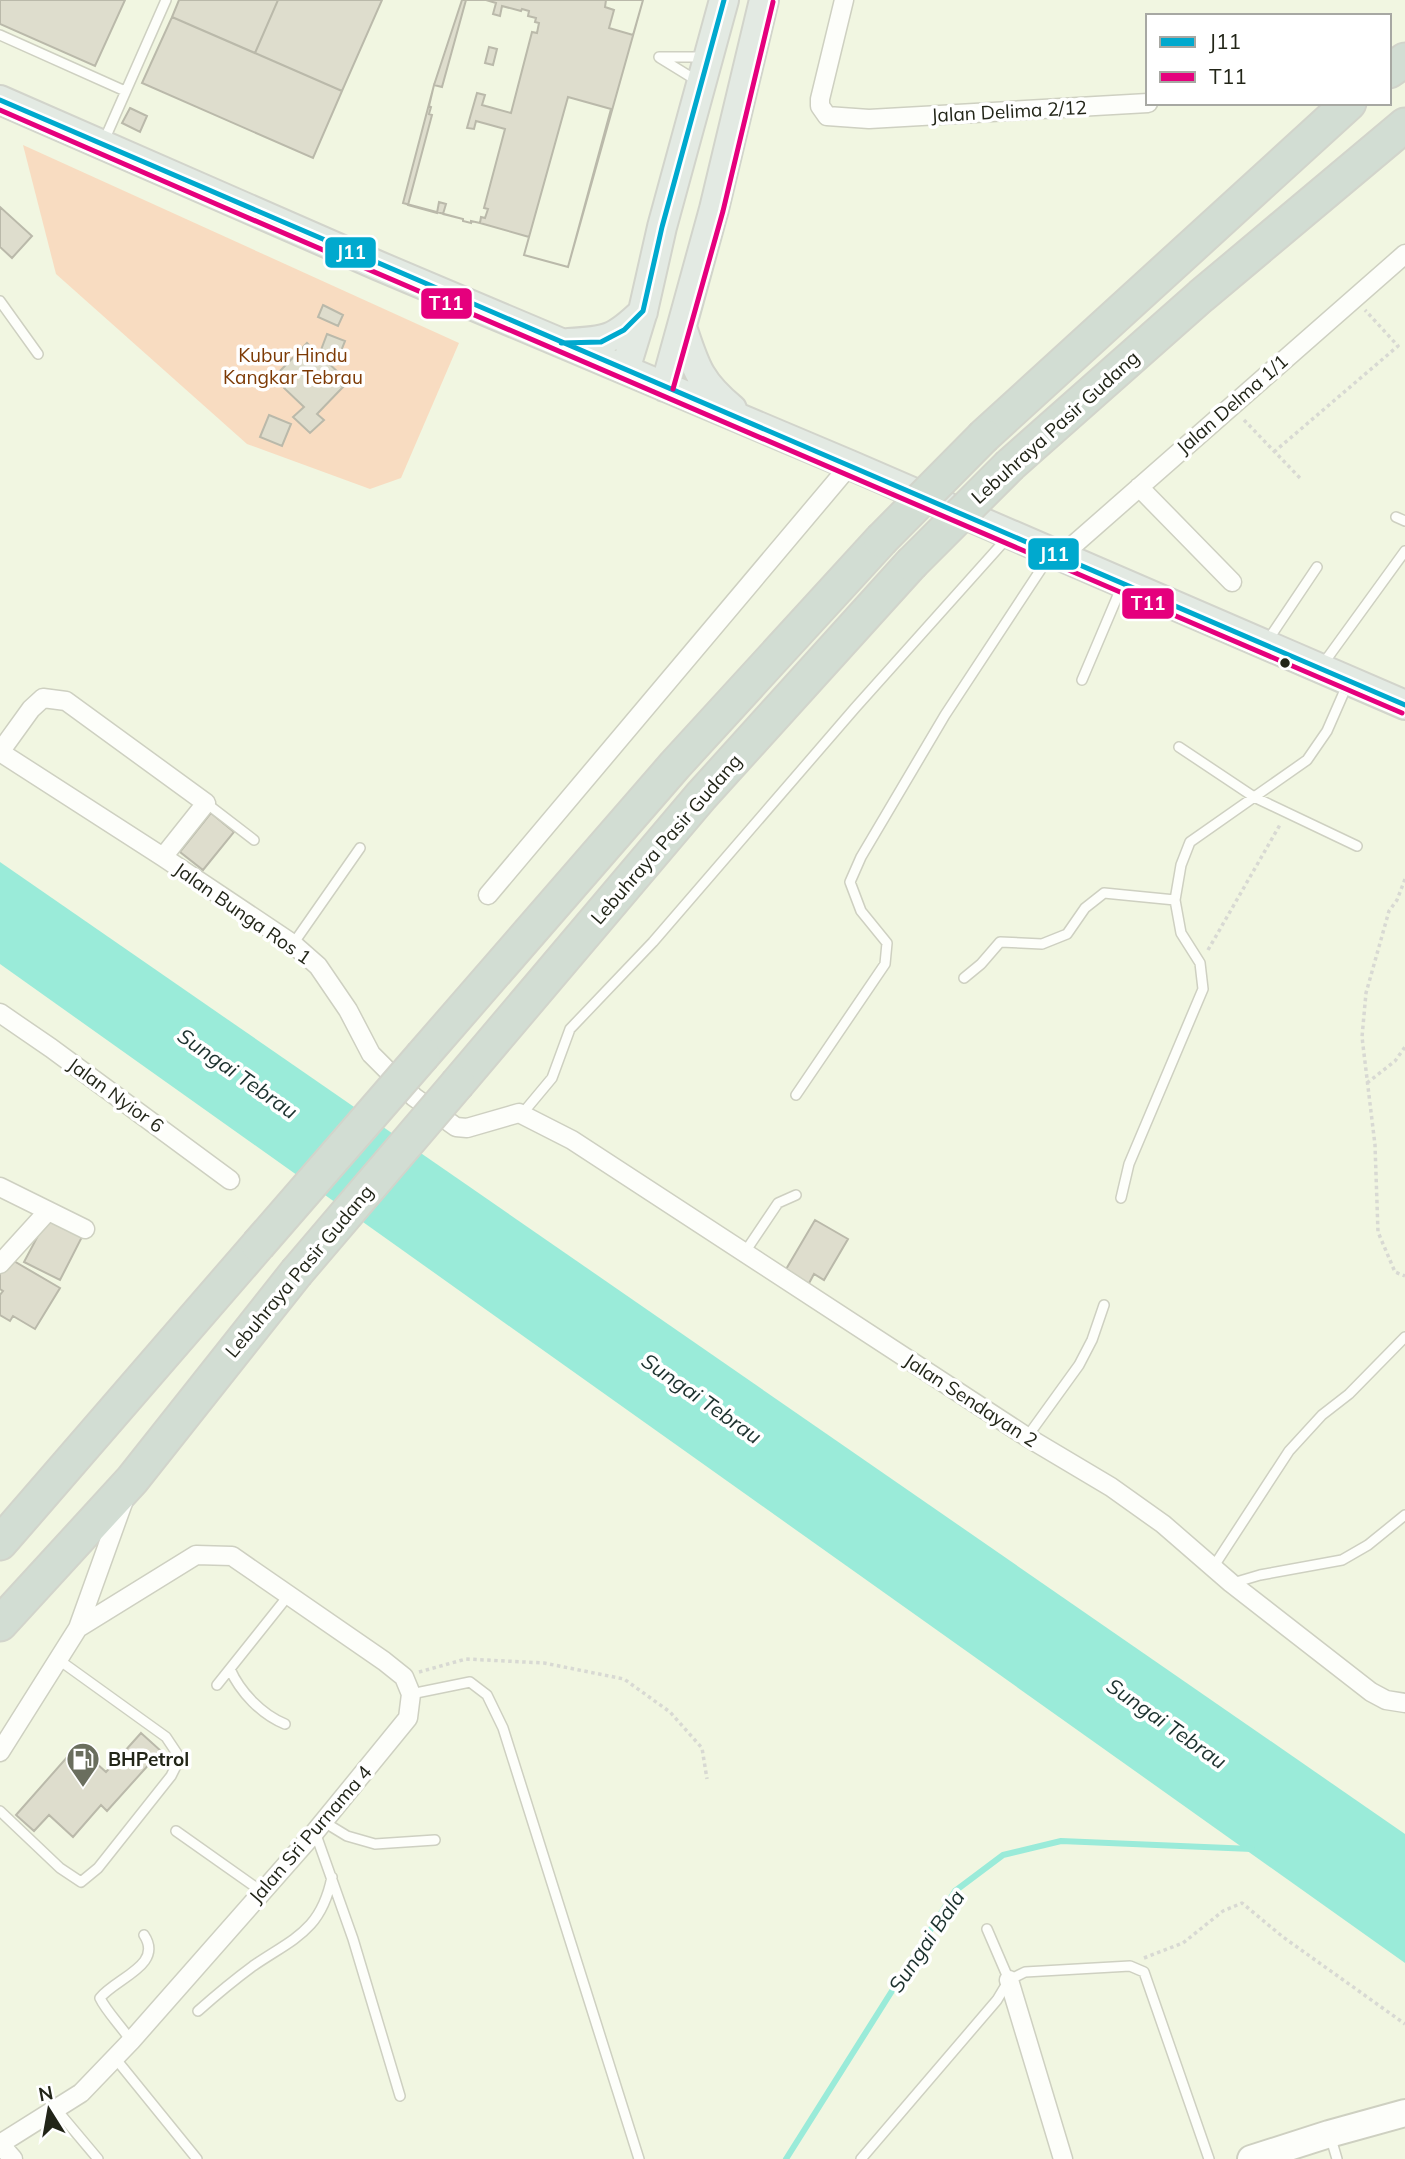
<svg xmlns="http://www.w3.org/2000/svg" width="1405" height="2159" font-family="Mulish,sans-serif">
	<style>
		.green { fill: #f8dcc1 }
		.water { fill: #9aebd9 }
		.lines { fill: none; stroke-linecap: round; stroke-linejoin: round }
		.stream { stroke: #9aebd9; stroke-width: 6 }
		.building { fill: #deddcd; stroke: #bab9aa; stroke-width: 2; fill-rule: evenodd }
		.lane-casing { stroke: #ced0c1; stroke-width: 12 }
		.street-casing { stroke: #ced0c1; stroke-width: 21 }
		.secondary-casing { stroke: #ced0c1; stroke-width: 30 }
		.primary-casing { stroke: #d2d4cb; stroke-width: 32 }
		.highway-casing { stroke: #d2d4cb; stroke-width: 37 }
		.path { stroke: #d8d9d3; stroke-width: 3.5; stroke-dasharray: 3.5 3.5; stroke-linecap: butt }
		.lane { stroke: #fdfefa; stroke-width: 9 }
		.street { stroke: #fdfefa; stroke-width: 18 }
		.secondary { stroke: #fdfefa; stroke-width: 26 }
		.primary { stroke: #e3eae3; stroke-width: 28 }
		.highway { stroke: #d2ddd3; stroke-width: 33 }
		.highway-bridge-casing { stroke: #d2d4cb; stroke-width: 37; stroke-linecap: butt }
		.highway-bridge { stroke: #d2ddd3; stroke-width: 33 }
		.bus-1-casing { stroke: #fff; stroke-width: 10 }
		.bus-2-casing { stroke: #fff; stroke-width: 10 }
		.bus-1 { stroke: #00a9ce; stroke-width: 5 }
		.bus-2 { stroke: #e5007d; stroke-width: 5 }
		.bus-dot { fill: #222518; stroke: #fff; stroke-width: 2.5 }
		.labels { text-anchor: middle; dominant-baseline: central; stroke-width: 7; stroke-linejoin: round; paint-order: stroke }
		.street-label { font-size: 19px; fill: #222518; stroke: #fff }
		.park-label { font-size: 19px; fill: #7d3a05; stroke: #fff }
		.poi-label { font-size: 19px; font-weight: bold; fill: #222518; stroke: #fff; text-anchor: start }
		.water-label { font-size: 21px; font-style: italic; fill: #1c312e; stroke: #fff }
		.line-badge { stroke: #fff; stroke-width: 2.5 }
		.badge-label { font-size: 19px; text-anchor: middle; font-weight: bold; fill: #fff }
	</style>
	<rect width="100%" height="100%" fill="#f1f6e1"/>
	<path class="green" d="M23 145 459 343 401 478 370 489 247 444 56 274Z"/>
	<path class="water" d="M0 862 1405 1834V1963L0 964Z"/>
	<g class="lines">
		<path class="stream" d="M786 2159 955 1891 1003 1855 1061 1841 1252 1849"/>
	</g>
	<path class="building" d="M0 0H125L95 66 0 24Z
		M179 0H278L255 53 172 17Z
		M278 0H382L342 91 255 53Z
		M462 0H643L568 267 524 255 529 237 480 223 471 221V223L463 221V219L403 203 434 85Z
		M466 0H486L496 3 493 14 500 16 502 6 521 11 522 9 529 11 528 16 536 18 535 22 539 23 537 33 532 32 511 113 482 105 485 95 477 93 467 128 474 129 476 121 505 129 484 208 488 209 485 218 481 217 480 223 471 221V223L463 221V219L443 214 446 204 439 202 437 213 408 205 432 115 429 114 431 107 429 106 434 85 442 87ZM489 47 497 49 493 65 485 63Z
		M606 0H643L633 35 609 28 614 10 605 7Z
		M172 17 342 91 313 158 142 83Z
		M568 97 611 109 568 267 524 255Z
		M130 108 147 116 140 132 122 123Z
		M0 207 32 236 12 258 0 247Z
		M323 305 343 315 338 326 318 317Z
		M327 334 345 341 339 356 321 350Z
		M307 343 340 374 335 380 343 387 317 414 324 420 310 433 293 417 304 407 284 388 288 383 278 373Z
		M269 415 291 424 282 446 260 437Z
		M211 813 234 832 203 870 180 852Z
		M50 1213 85 1231 60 1280 24 1262Z
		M815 1220 848 1239 824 1280 814 1274 808 1285 785 1271Z
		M7 1257 60 1288 35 1329 13 1316 10 1321 0 1315V1295L3 1291 0 1289V1269Z
		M141 1733 161 1751 107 1811 101 1805 73 1837 49 1815 34 1831 16 1815 77 1746 106 1772Z"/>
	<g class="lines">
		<defs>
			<path id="lane" d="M0 35 125 91
				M659 57H706
				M660 58 699 82
				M103 143 166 0
				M0 301 38 354
				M1396 517 1405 521
				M1268 640 1317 567
				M1323 664 1405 551
				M1082 680 1121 588
				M1179 747 1254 797 1357 846
				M206 803 254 840
				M293 944 360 848
				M964 978 981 964 1000 942 1042 944 1067 934 1085 908 1104 893 1175 900
				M796 1095 885 964 887 943 861 911 850 882 861 857 945 715 1049 557
				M522 1114 552 1078 570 1029 653 942 855 708 1008 537
				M1121 1198 1129 1164 1203 989 1200 963 1181 933 1175 900 1181 865 1190 842 1307 760 1327 731 1348 683
				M745 1252 778 1203 796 1195
				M1027 1437 1079 1365 1092 1340 1104 1305
				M1214 1566 1289 1451 1322 1415 1349 1394 1405 1337
				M1233 1583 1260 1575 1342 1560 1368 1545 1405 1515
				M230 1669C240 1692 262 1715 285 1724
				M217 1685 288 1596
				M411 1694 470 1682 487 1695 503 1728 639 2159
				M0 1811 60 1868 81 1882 98 1868 171 1776 180 1758 166 1737 59 1660
				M324 1822 347 1836 375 1844 435 1840
				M176 1831 261 1891
				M315 1832 353 1939 400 2096
				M987 1929 1009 1980
				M198 2011C216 1995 234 1980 253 1966 294 1938 321 1931 332 1877
				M131 2041C122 2027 106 2011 100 1998 116 1978 164 1965 144 1935
				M115 2058 197 2159
				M56 2109 98 2159
				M1330 2135 1337 2159
				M861 2159 997 2000 1009 1980 1025 1972 1130 1966 1144 1972 1209 2159"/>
			<path id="street" d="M844 0 820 99V106L827 116 869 119 1148 103
				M1139 487 1232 582
				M1061 556 1405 254
				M0 752 163 857 293 944 318 966 348 1010 371 1054 414 1097 456 1127 467 1128 519 1113 572 1140 1027 1437 1111 1487 1163 1524 1231 1583 1371 1692 1386 1700 1405 1703
				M0 752 31 709 43 698 66 701 206 803 163 857
				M488 895 850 465
				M0 1013 51 1048 230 1180
				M0 1187 85 1229
				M0 1264 48 1211
				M78 1628 124 1500
				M0 1752 78 1628 196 1555 232 1556 384 1661 404 1677 411 1694 408 1718 315 1832 131 2041 81 2093 0 2144
				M1009 1980 1063 2159
				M0 2144 13 2159"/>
			<path id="secondary" d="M1251 2159 1329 2134 1405 2113"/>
			<path id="primary" d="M0 100 379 266 850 465 1405 705
				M682 327C695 366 699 382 732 409
				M568 343C607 341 614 340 643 312
				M625 370 643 311 662 227 724 0
				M665 387 714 209 764 0"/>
			<path id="highway" d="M1389 71 1405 60
				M984 436 1349 103
				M1010 465 1201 296 1405 125
				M423 1055 675 765 881 540
				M458 1083 701 796 911 564
				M0 1543 258 1245
				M0 1624 132 1480 296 1273"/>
		</defs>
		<use href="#lane" class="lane-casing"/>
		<use href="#street" class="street-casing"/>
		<use href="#secondary" class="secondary-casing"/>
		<use href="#primary" class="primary-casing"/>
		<use href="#highway" class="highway-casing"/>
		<path class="path" d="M1244 420 1300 478
			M1274 452 1398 346 1365 310
			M1405 879 1397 900 1389 911 1366 993 1362 1037 1375 1145 1378 1232 1395 1272 1405 1276
			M1208 950 1281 823
			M1367 1083 1395 1061 1405 1047
			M419 1672 466 1659 544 1663 624 1679 670 1712 702 1748 707 1779
			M1144 1958 1183 1943 1223 1911 1242 1903 1283 1937 1405 2024"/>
		<use href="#lane" class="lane"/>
		<use href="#street" class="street"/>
		<use href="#secondary" class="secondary"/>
		<use href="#primary" class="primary"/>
		<use href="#highway" class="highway"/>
		<defs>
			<path id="highway-bridge" d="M881 540 984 436
				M911 564 1010 465
				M258 1245 423 1055
				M296 1273 458 1083"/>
		</defs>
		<use href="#highway-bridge" class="highway-bridge-casing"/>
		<use href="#highway-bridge" class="highway-bridge"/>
		<defs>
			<path id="bus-1" d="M0 100C467 305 937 503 1405 705
				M561 343 601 342 624 330 643 311 662 227 724 0"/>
			<path id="bus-2" d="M0 110C466 314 935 511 1402 713
				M673 389 723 211 773 2"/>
		</defs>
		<use href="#bus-1" class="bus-1-casing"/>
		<use href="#bus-2" class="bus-2-casing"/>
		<use href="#bus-1" class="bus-1"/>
		<use href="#bus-2" class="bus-2"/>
	</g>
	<defs>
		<symbol id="fuel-pin" viewBox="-11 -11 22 30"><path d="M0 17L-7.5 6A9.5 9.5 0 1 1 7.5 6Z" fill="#6a6e5e" stroke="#fff"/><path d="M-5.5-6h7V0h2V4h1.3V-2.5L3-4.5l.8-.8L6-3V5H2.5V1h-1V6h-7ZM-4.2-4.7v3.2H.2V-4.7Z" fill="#fff"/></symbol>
	</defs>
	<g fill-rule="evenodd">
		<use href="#fuel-pin" x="64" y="1740" width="38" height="52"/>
	</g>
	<circle class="bus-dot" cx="1285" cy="663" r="6"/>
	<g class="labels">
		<g class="street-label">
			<text transform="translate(1009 111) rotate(-3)">Jalan Delima 2/12</text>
			<text transform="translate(1232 404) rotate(-41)">Jalan Delma 1/1</text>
			<text transform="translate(1055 427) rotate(-42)">Lebuhraya Pasir Gudang</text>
			<text transform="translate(666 839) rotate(-49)">Lebuhraya Pasir Gudang</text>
			<text transform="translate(243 913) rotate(35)">Jalan Bunga Ros 1</text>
			<text transform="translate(116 1095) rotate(36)">Jalan Nyior 6</text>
			<text transform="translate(299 1271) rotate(-50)">Lebuhraya Pasir Gudang</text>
			<text transform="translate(971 1400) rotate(33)">Jalan Sendayan 2</text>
			<text transform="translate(310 1834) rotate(-49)">Jalan Sri Purnama 4</text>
		</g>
		<g class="park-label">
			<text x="293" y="355">Kubur Hindu<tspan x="293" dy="22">Kangkar Tebrau</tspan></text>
		</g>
		<g class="poi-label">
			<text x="108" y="1759">BHPetrol</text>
		</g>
		<g class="water-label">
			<text transform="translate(238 1073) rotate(35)">Sungai Tebrau</text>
			<text transform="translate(702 1398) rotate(35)">Sungai Tebrau</text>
			<text transform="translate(1167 1723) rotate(35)">Sungai Tebrau</text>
			<text transform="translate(926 1941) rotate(-56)">Sungai Bala</text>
		</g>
	</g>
	<g class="line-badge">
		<rect x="324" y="236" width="53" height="33" rx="7" fill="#00a9ce"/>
		<rect x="420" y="287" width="53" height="33" rx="7" fill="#e5007d"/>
		<rect x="1027" y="537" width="53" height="34" rx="7" fill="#00a9ce"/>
		<rect x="1121" y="587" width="54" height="33" rx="7" fill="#e5007d"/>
	</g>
	<g class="badge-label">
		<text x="351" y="259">J11</text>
		<text x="446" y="310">T11</text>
		<text x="1054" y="561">J11</text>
		<text x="1148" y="610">T11</text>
	</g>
	<rect x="1146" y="14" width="245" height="91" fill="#ffffff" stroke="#a7a8a3" stroke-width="2"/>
	<rect x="1160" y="37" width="35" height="10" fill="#00a9ce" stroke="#a7a8a3" stroke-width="2"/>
	<text x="1209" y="49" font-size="21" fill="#222518">J11</text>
	<rect x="1160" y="72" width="35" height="10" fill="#e5007d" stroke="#a7a8a3" stroke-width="2"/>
	<text x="1209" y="84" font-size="21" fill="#222518">T11</text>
	<g transform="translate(49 2110) rotate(349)" stroke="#ffffff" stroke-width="5" paint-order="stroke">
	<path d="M0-5L12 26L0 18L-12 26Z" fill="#222518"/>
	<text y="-10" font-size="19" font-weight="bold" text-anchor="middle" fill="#222518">N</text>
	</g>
</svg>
